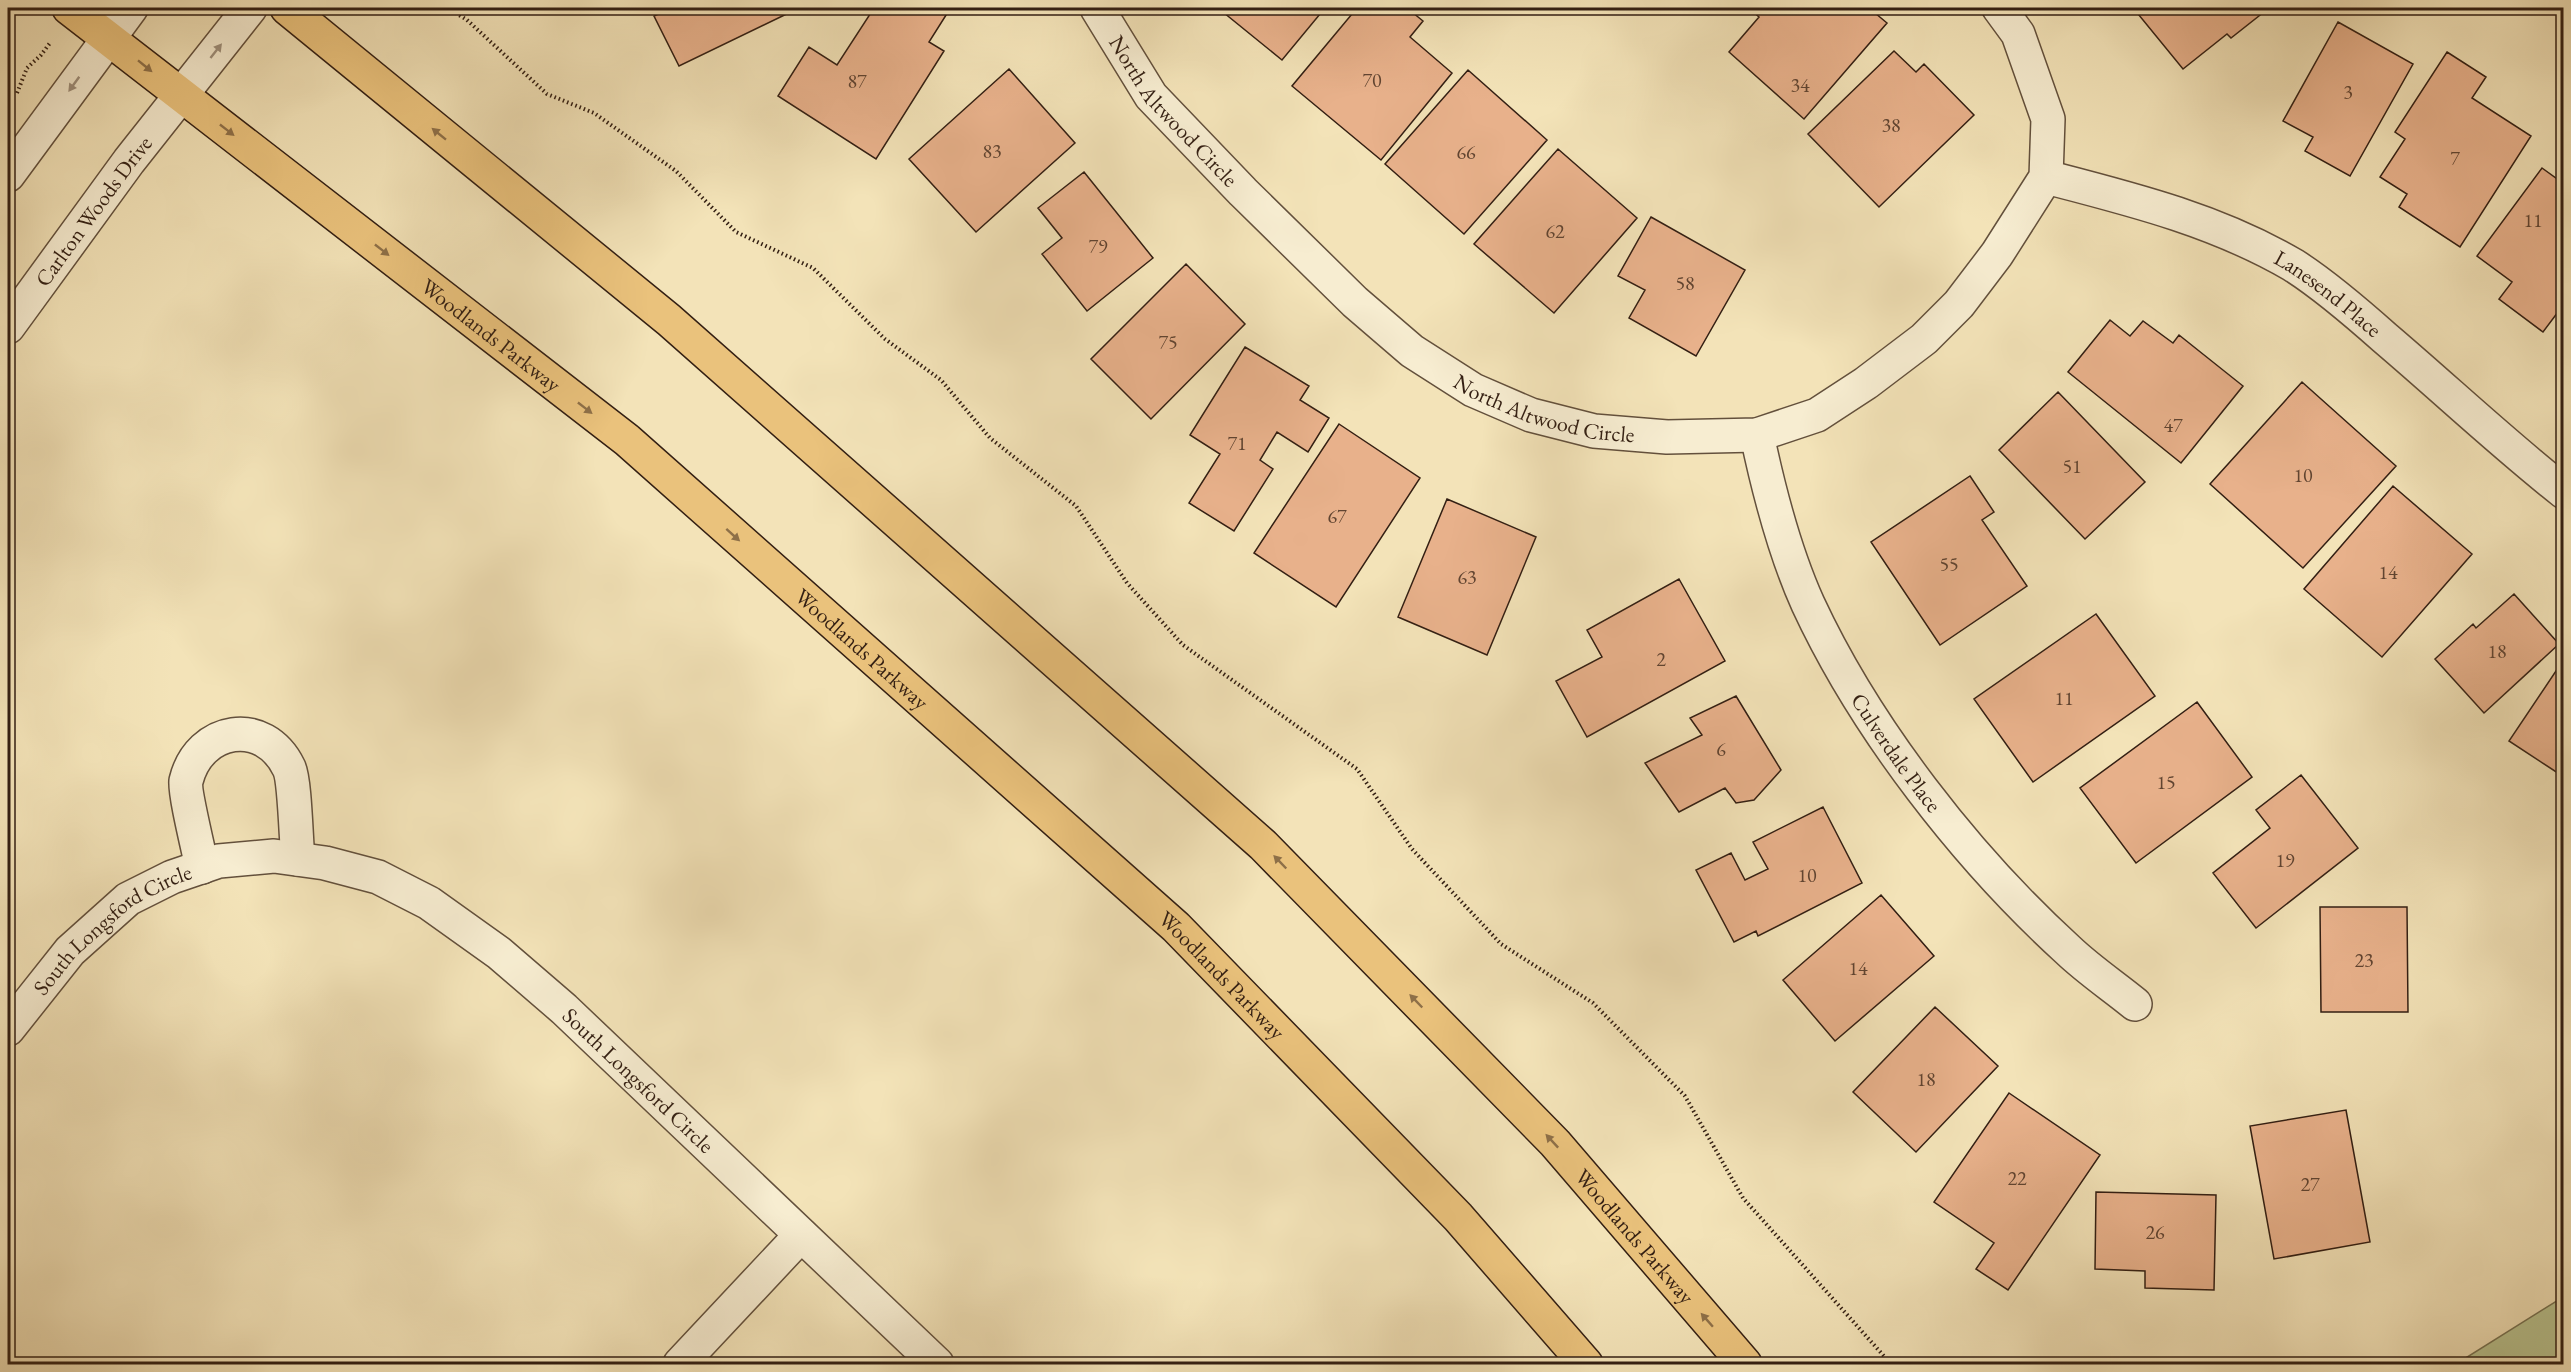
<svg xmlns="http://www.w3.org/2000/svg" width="2571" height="1372" font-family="'EB Garamond',serif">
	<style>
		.green { fill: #b9c490; stroke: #767252; stroke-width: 1.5 }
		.building { fill: #e8b18b; stroke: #331f13; stroke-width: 1.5 }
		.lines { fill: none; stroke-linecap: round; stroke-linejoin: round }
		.minor-casing { stroke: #63503c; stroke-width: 36 }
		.tertiary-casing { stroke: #63503c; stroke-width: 36 }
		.primary-casing { stroke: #331f13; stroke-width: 36 }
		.path { stroke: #331f13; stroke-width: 4; stroke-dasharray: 1.5 3; stroke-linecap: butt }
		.minor { stroke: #f7edd1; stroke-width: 33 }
		.tertiary { stroke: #f7edd1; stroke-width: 33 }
		.primary { stroke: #eac27c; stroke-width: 33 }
		.oneway { fill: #9f907c }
		.oneway2 { fill: #8e7048 }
		.labels { text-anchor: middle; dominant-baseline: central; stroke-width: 6; stroke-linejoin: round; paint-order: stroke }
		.number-label { font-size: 20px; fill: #604431 }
		.street-label { font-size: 22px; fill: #331f13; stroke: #f7edd1 }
	</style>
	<rect width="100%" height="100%" fill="#f3e3b8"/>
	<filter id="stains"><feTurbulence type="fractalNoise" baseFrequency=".00333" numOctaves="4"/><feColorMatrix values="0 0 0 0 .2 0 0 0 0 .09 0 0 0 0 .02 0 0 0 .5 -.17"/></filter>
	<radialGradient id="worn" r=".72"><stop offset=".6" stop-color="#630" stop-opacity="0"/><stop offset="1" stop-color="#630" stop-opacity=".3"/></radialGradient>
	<path class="green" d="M2563 1297V1364H2456Z"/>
	<path class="building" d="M672 8H799L679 66 654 16Z
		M874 8H940L948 12 929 42 944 51 876 159 778 96 809 47 837 65Z
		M1218 8H1325L1282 60Z
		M1357 8H1407L1423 21 1410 37 1452 73 1381 160 1292 86Z
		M1751 8H1869L1887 23 1804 119 1729 52 1759 17 1750 9Z
		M2136 8H2269L2231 38 2227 34 2183 69 2134 9Z
		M2338 22 2413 64 2350 176 2305 151 2313 137 2283 121Z
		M1894 51 1916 72 1924 64 1974 115 1879 207 1808 134Z
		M2447 52 2486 77 2472 98 2531 136 2460 247 2399 207 2407 194 2380 177 2405 139 2395 132Z
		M1009 69 1075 143 976 232 909 159Z
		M1468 70 1547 140 1464 234 1385 164Z
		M1558 149 1637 218 1554 313 1474 244Z
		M2542 168 2564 184V304L2543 332 2499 299 2512 282 2477 256Z
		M1084 172 1153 258 1087 311 1042 254 1062 238 1038 208Z
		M1651 217 1745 270 1696 356 1629 318 1645 290 1618 276Z
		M1186 264 1245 324 1151 419 1091 359Z
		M2110 320 2130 336 2143 321 2173 343 2179 335 2243 386 2181 463 2068 372Z
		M1245 347 1309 386 1300 400 1329 418 1308 452 1277 432 1260 460 1273 469 1234 531 1189 503 1220 454 1190 435Z
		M2302 382 2396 466 2303 568 2210 484Z
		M2058 392 2145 482 2085 539 1999 450Z
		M1339 424 1420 478 1336 607 1254 553Z
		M1970 476 1994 512 1982 520 2027 586 1940 645 1871 542Z
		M2393 486 2472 554 2382 657 2304 589Z
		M1447 499 1536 537 1487 655 1398 617Z
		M1679 579 1725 661 1587 737 1556 681 1602 657 1587 630Z
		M2514 594 2559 644 2484 713 2435 659 2473 624 2476 628Z
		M2096 614 2155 696 2033 782 1974 699Z
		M2564 659V777L2509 741Z
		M1736 696 1781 770 1754 800 1736 803 1725 788 1679 812 1645 763 1702 735 1690 718Z
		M2197 702 2252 777 2136 863 2080 788Z
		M2301 775 2358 848 2256 928 2213 873 2270 828 2256 810Z
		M1823 807 1862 883 1758 936 1756 931 1734 942 1696 870 1731 853 1745 880 1768 869 1753 842Z
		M1881 895 1934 956 1835 1041 1783 980Z
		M2320 907H2407L2408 1012H2321Z
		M1935 1007 1998 1066 1916 1152 1853 1092Z
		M2009 1093 2100 1155 2008 1290 1976 1269 1994 1243 1934 1202Z
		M2346 1110 2370 1242 2274 1259 2250 1126Z
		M2096 1192 2216 1195 2214 1290 2145 1288V1271L2095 1269Z"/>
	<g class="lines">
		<defs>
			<g id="minor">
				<path id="s1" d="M1097 8 1151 96 1243 192 1355 302 1412 351 1473 390 1531 415 1594 431 1667 437 1757 435 1817 415 1866 383 1924 339 1959 304 1997 254 2046 177 2048 119 2018 34 1999 8"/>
				<path id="s2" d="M2046 177C2131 199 2216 220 2293 265 2323 284 2358 314 2385 338 2445 389 2502 443 2564 492"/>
				<path id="s3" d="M1757 435C1769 492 1784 551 1808 604 1866 729 1967 858 2068 950 2089 970 2113 986 2135 1004"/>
				<path d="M202 867C199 852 184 791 186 781 199 727 264 716 289 768 295 780 296 842 298 859"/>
				<path id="s4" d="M8 1029 70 951 128 899 172 877 219 861 274 856 325 863 378 877 429 903 499 953 564 1009 937 1364"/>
				<path d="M680 1364 801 1235"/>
			</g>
			<g id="tertiary">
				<path d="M8 175 131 8"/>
				<path id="s5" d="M8 327 129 161 250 8"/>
			</g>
			<g id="primary">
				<path id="s6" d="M69 8 627 440 1176 927 1458 1217 1586 1364"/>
				<path id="s7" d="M287 8 669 320 1263 845 1555 1143 1745 1364"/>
			</g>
		</defs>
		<use href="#minor" class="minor-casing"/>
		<use href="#tertiary" class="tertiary-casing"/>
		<use href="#primary" class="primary-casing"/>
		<path class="path" d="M448 8 467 20 547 94 594 113 676 171 736 232 813 268 885 339 941 380 990 438 1076 506 1127 583 1183 645 1357 769 1412 849 1501 944 1593 1003 1685 1096 1743 1198 1891 1364
			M17 93 27 68 41 55 50 43"/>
		<use href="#minor" class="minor"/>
		<use href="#tertiary" class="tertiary"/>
		<use href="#primary" class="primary"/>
	</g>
	<defs><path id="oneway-solid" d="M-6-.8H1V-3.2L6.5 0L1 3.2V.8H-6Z" transform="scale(1.5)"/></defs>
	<g class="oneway">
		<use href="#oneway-solid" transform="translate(216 51) rotate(-52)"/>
		<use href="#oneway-solid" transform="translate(74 84) rotate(126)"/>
	</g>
	<g class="oneway2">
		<use href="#oneway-solid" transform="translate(145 66) rotate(39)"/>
		<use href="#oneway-solid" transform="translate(227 130) rotate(38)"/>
		<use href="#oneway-solid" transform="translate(439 134) rotate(-141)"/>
		<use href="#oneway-solid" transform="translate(382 250) rotate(38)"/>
		<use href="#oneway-solid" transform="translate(585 408) rotate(38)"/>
		<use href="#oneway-solid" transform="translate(733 535) rotate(42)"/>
		<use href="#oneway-solid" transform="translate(1280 862) rotate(-134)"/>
		<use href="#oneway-solid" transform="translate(1416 1001) rotate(-134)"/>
		<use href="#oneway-solid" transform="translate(1552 1141) rotate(-133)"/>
		<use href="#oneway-solid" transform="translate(1707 1320) rotate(-131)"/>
	</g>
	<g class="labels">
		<g class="number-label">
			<text x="1372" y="80">70</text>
			<text x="857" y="81">87</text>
			<text x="1800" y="85">34</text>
			<text x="2348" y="92">3</text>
			<text x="1891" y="125">38</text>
			<text x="992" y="151">83</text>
			<text x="1466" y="152">66</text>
			<text x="2455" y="158">7</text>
			<text x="2533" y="220">11</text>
			<text x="1555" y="231">62</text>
			<text x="1098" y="246">79</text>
			<text x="1685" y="283">58</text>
			<text x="1168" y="342">75</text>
			<text x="2173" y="425">47</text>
			<text x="1237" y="443">71</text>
			<text x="2072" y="466">51</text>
			<text x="2303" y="475">10</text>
			<text x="1337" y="516">67</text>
			<text x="1949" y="564">55</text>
			<text x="2388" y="572">14</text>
			<text x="1467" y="577">63</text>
			<text x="2497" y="651">18</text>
			<text x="1661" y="659">2</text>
			<text x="2064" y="698">11</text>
			<text x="1721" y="749">6</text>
			<text x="2166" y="782">15</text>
			<text x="2285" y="860">19</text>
			<text x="1807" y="875">10</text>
			<text x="2364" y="960">23</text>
			<text x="1858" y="968">14</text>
			<text x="1926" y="1079">18</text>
			<text x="2017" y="1178">22</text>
			<text x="2310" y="1184">27</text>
			<text x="2155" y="1232">26</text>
		</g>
		<g class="street-label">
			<text stroke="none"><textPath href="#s1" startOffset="129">North Altwood Circle</textPath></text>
			<text stroke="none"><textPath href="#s5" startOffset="144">Carlton Woods Drive</textPath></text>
			<text stroke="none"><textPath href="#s2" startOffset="308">Lanesend Place</textPath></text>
			<text stroke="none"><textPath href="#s6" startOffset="534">Woodlands Parkway</textPath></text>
			<text stroke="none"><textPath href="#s1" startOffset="615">North Altwood Circle</textPath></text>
			<text stroke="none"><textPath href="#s6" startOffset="1020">Woodlands Parkway</textPath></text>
			<text stroke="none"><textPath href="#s3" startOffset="350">Culverdale Place</textPath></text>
			<text stroke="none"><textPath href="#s4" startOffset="147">South Longsford Circle</textPath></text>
			<text stroke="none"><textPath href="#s6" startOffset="1506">Woodlands Parkway</textPath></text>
			<text stroke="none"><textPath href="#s4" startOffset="770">South Longsford Circle</textPath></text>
			<text stroke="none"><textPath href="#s7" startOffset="1826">Woodlands Parkway</textPath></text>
		</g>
	</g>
	<rect width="2571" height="1372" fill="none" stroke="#f3e3b8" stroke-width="30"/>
	<rect x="9" y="9" width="2553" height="1354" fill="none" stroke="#331f13" stroke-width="3"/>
	<rect x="15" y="15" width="2541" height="1342" fill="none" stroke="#331f13" stroke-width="1.5"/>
	<rect width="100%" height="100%" filter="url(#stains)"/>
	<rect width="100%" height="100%" fill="url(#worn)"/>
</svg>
